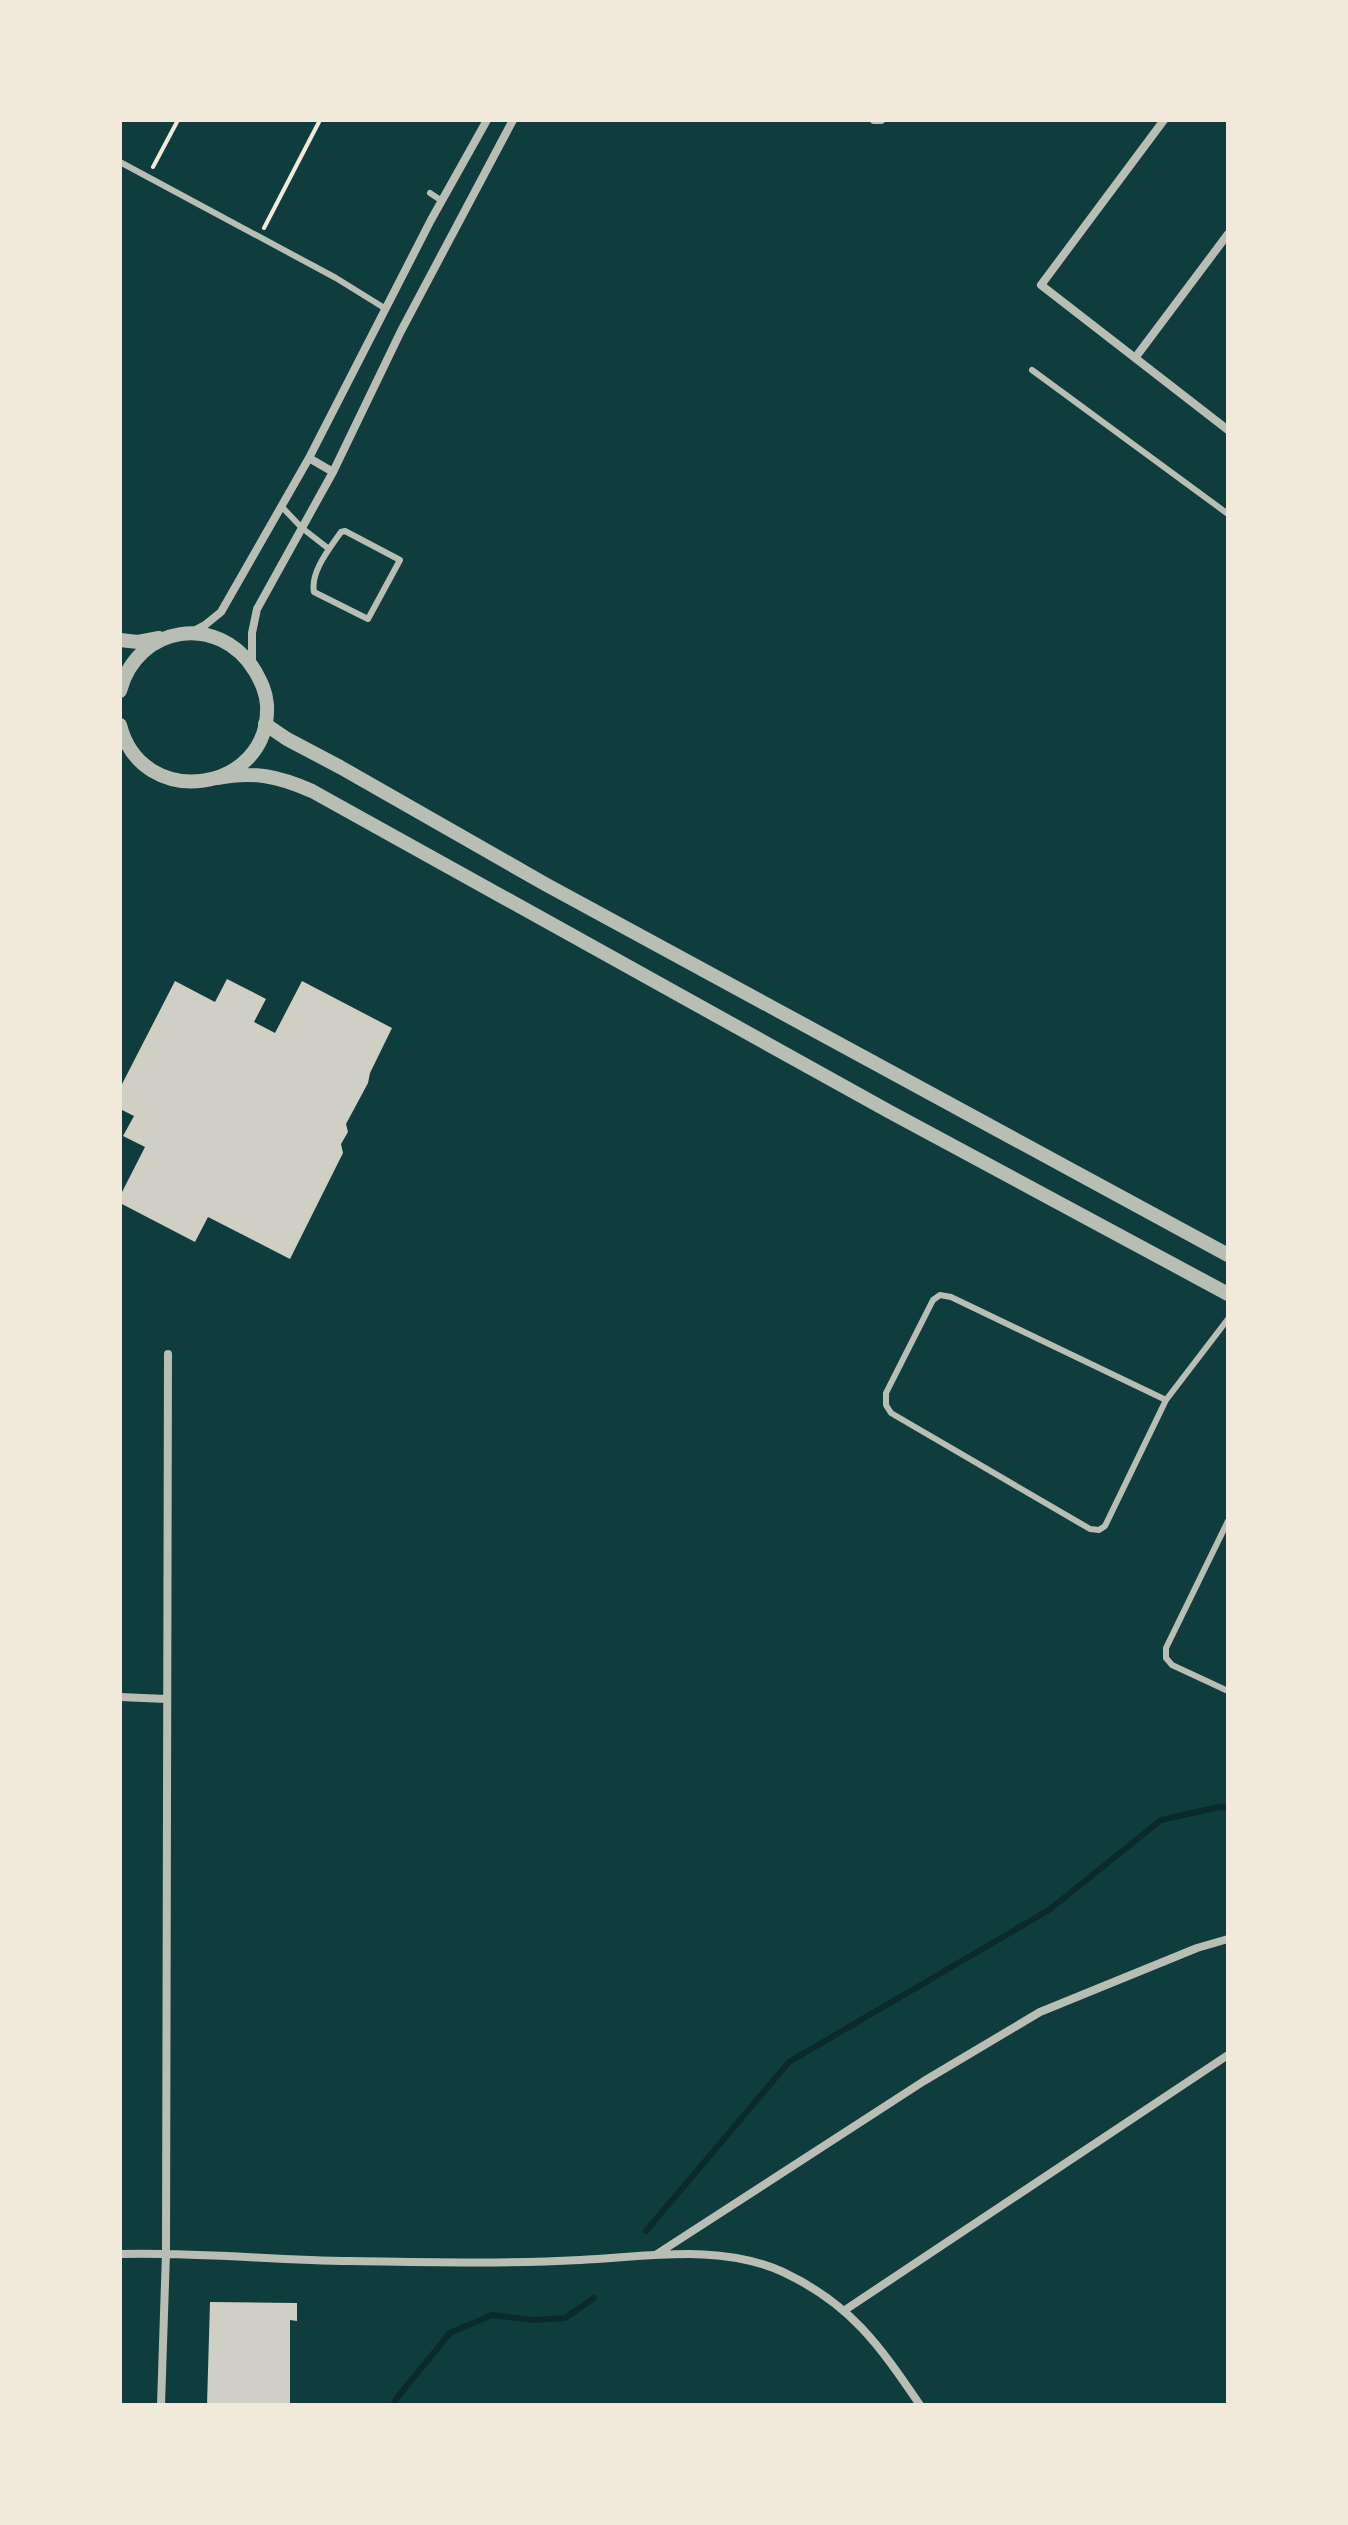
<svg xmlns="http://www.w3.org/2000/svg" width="1348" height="2525" font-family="Karla,sans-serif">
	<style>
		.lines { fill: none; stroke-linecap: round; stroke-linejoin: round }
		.stream { stroke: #0a2a2b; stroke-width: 6 }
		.building { fill: #cfcfc3 }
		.path { stroke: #f1e9da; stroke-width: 4 }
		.service { stroke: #b8beb3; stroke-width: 6 }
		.minor { stroke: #b8beb3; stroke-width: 8 }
		.tertiary { stroke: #b8beb3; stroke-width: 14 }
	</style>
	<rect width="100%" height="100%" fill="#0f3d3e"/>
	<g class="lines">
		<path class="stream" d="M646 2231 789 2062 1049 1910 1161 1820 1219 1807 1228 1808
			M394 2405 396 2399 450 2333 492 2315 534 2320 565 2318 594 2298"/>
	</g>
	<path class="building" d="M227 979 266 999 254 1022 275 1033 302 981 392 1028 370 1073 368 1083 346 1124 348 1132 341 1144 343 1153 290 1259 208 1217 195 1242 120 1203V1196L145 1147 123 1136 134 1116 120 1109V1088L175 981 215 1002Z
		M210 2302 297 2303V2321L290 2320V2405H207Z"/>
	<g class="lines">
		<path class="path" d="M153 167 178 120
			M264 228 320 120"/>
		<path class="service" d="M120 162 336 278 386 309
			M430 193 442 201
			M1032 370 1228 514
			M281 506 302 528 329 549
			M345 531 400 560 368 619 314 592C310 572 330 548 341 532Z
			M1166 1400 1105 1526 1099 1530 1090 1529 891 1413 886 1405V1393L933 1300 940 1295 951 1297 1166 1400 1228 1319
			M1228 1521 1166 1648V1658L1172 1665 1228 1691"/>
		<path class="minor" d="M874 120H881
			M1164 120 1041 285 1228 430
			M1135 358 1228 234
			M309 458 333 472
			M192 632 205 625 221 612 309 458 431 220 487 120
			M252 664V633L257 609 333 472 401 331 513 120
			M120 1697 166 1699
			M120 2254C197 2252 273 2260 350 2261 426 2262 504 2264 580 2260 647 2257 720 2243 783 2272 851 2304 879 2345 920 2405
			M657 2254 924 2081 1040 2012 1197 1948 1228 1939
			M845 2310 1228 2055
			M161 2405 166 2253 168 1354"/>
		<path class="tertiary" d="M120 640 138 642 159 638
			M120 691C137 625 219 612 255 671 261 682 266 691 267 705 271 793 142 812 120 725
			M265 724 287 739 340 767 545 884 1228 1255
			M217 778C254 771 278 776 312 791L890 1112 1228 1294"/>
	</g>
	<rect width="1348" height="2525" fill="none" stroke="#f1e9da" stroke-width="244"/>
</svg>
